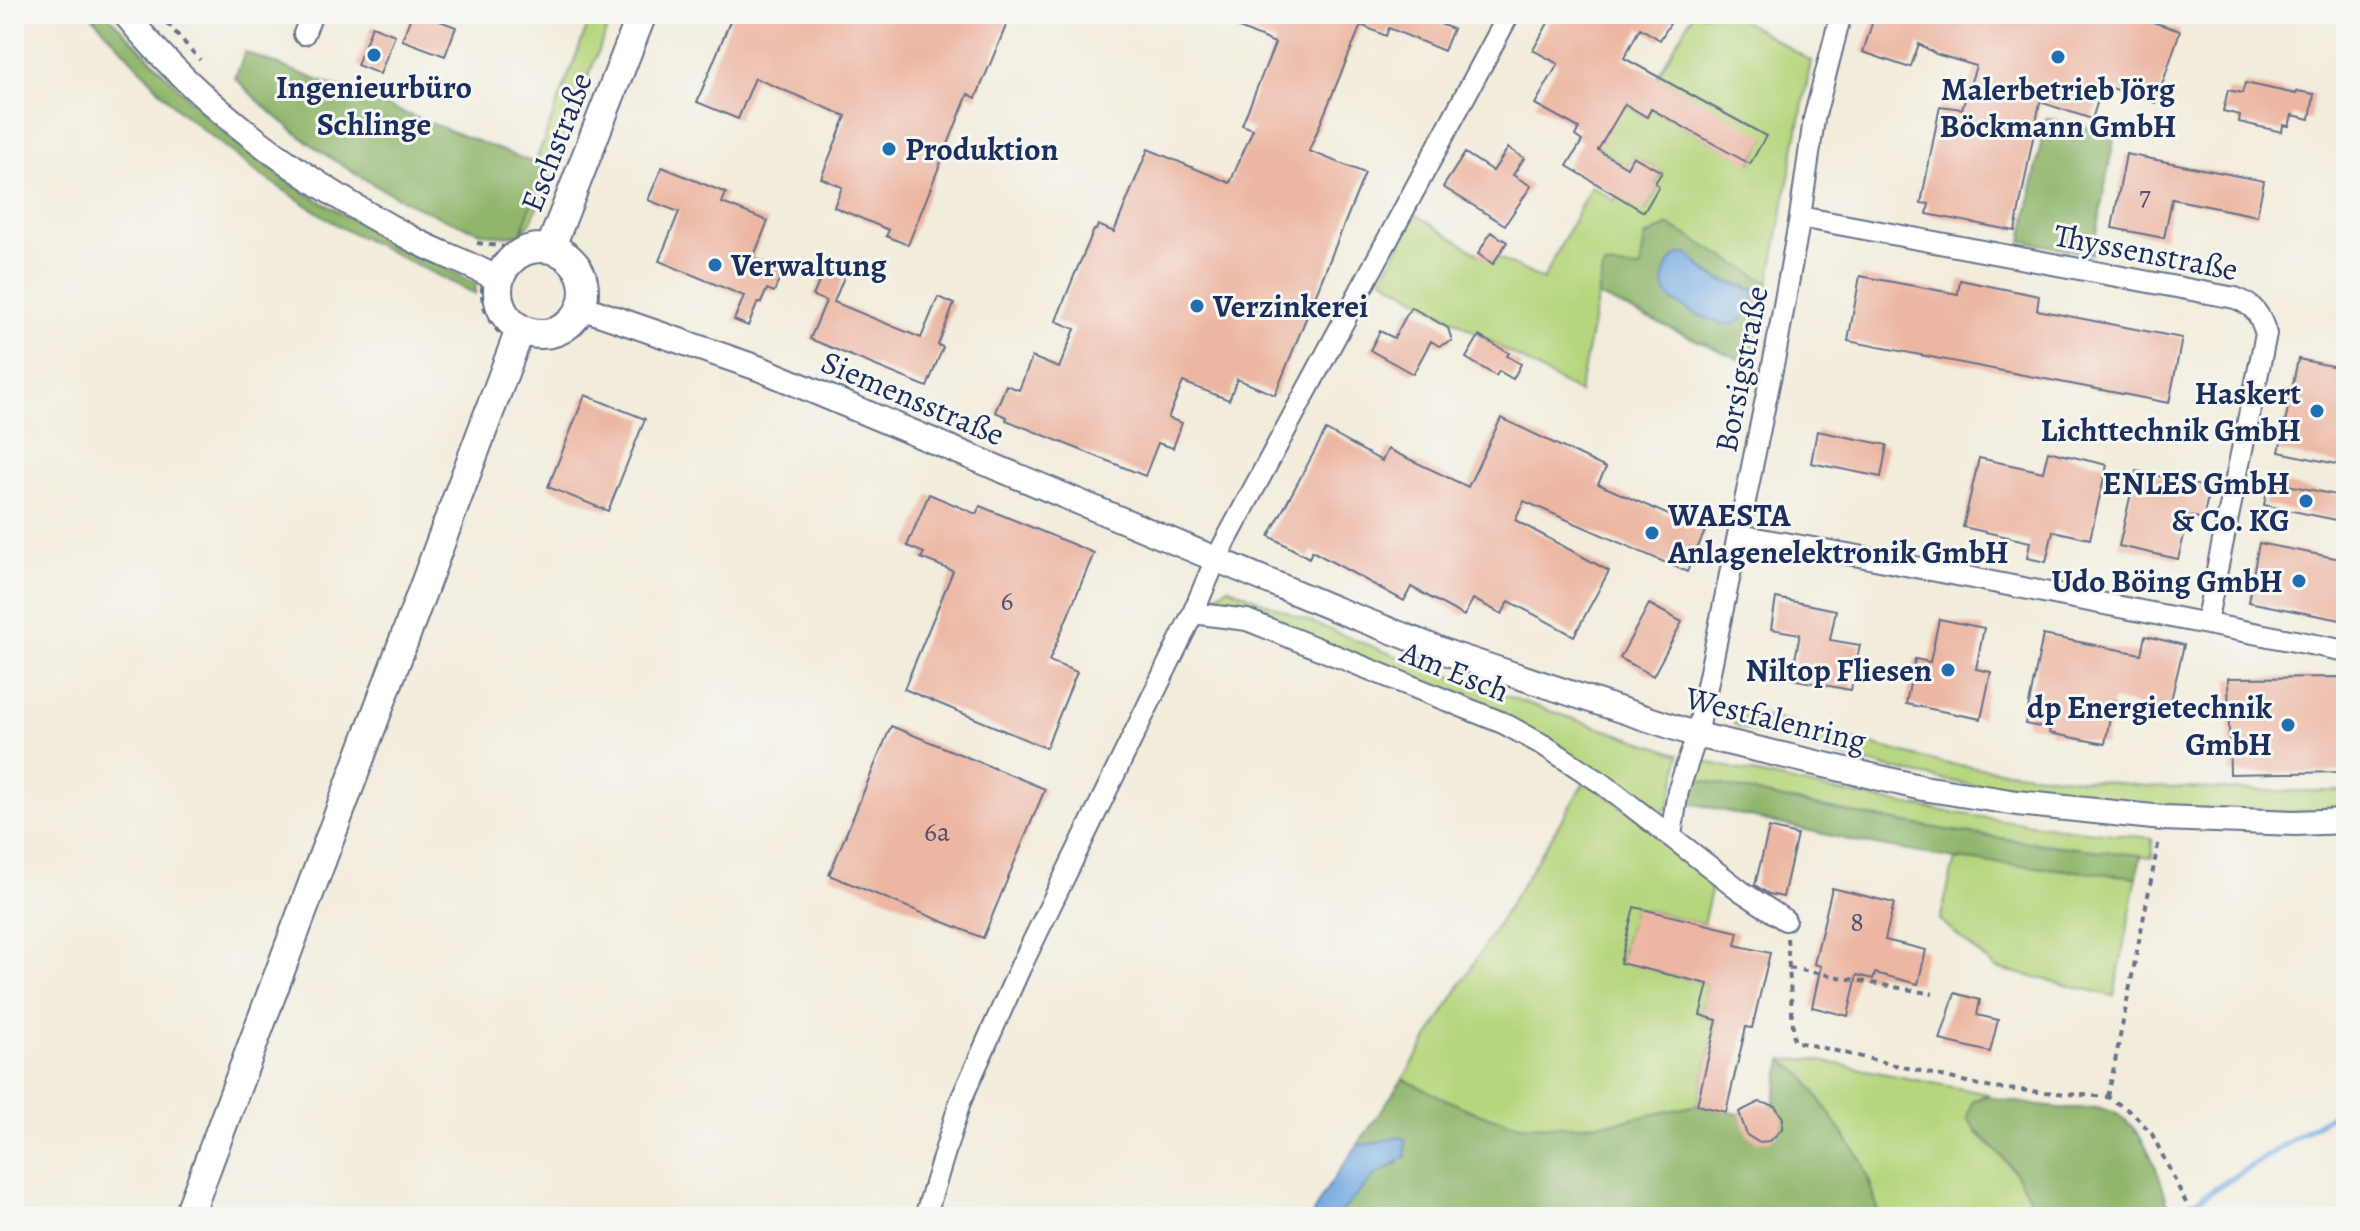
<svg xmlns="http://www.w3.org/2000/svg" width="2360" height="1231" font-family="Alegreya,serif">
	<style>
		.green { fill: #b6d57c; stroke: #68826d; stroke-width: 2 }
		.forest { fill: #90b66c; stroke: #567265; stroke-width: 2; fill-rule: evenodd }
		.water { fill: #6fa8df; stroke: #456c9e; stroke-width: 2 }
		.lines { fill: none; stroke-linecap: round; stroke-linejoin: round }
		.stream { stroke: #6fa8df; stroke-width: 6 }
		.building { fill: #ecb6a2 }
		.minor-casing { stroke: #66718a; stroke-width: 24 }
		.tertiary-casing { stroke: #66718a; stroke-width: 28 }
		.secondary-casing { stroke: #66718a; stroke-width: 32 }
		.path { stroke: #66718a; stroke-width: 4; stroke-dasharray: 6 6; stroke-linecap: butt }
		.minor { stroke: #fff; stroke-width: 20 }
		.tertiary { stroke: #fff; stroke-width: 24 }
		.secondary { stroke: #fff; stroke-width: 28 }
		.poi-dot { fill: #1f6fb2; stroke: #f6f6f2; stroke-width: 3 }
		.labels { text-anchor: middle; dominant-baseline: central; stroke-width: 6; stroke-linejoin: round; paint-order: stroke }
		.number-label { font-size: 28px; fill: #4f516f }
		.poi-label { font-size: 32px; font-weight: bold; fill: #1b2f5e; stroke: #f6f6f2; text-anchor: end }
		.street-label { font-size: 32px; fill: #1b2f5e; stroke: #f6f6f2 }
	</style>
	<rect width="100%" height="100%" fill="#f6f6f2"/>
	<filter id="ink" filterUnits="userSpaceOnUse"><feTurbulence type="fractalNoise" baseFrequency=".0125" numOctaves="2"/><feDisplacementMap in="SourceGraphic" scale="16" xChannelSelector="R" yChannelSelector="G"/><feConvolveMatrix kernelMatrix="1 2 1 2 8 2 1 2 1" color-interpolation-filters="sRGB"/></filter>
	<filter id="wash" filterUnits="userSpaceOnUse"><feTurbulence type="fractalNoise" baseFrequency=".006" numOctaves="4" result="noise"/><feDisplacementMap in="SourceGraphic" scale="32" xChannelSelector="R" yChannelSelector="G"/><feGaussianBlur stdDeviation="1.8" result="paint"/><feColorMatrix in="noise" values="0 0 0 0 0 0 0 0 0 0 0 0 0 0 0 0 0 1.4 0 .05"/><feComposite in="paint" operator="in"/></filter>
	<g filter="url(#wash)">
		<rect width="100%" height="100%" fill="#f2ecdb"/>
		<path class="green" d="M592 14H613L531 222 521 234 545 167 535 163Z
			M1693 14H1732L1811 61 1769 283 1669 225 1640 270 1604 266 1579 393 1382 278 1416 215 1493 263 1497 257 1543 280 1591 186 1615 201 1617 195 1645 211 1659 186 1655 183 1662 172 1633 156 1627 167 1598 150 1619 101 1647 117 1651 109 1751 163 1765 137 1657 77Z
			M1229 587C1376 653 1526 704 1679 754L1677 774 1668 808 1653 818 1505 716 1235 607 1216 595Z
			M1730 707 1942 763 1997 770 2155 787 2271 791H2346V811C2210 814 2069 805 1935 778 1870 765 1806 746 1741 728L1734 724Z
			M1695 759C1849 798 1993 823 2152 838L2153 857C1996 841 1842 815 1689 777Z
			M1586 780 1715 875 1703 924 1634 907 1620 962 1708 984 1700 1015 1717 1020 1697 1105C1642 1117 1575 1135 1518 1125 1478 1117 1440 1097 1403 1079Z
			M1955 859 2137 877 2114 996 1995 968 1940 920Z
			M1811 1059 1988 1094 1972 1101 1976 1133 2002 1156 2026 1187 2038 1217H1876C1880 1166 1814 1098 1783 1060Z"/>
		<path class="forest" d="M90 14H107L215 125 289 183 362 225 476 284 475 294 340 227 259 174 178 110Z
			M245 52 545 167 521 234C491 240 466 227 438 216 363 184 292 137 235 78Z
			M2046 118 2115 134 2092 254 2022 241Z
			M1669 225 1769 283 1752 365 1598 296 1604 266 1640 269 1645 237ZM1688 254C1708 274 1719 281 1747 286L1721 325 1673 301Z
			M1689 777C1838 814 1988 841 2141 855L2137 877 1955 859 1853 841 1682 801Z
			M1783 1060 1804 1076 1863 1163 1877 1207 1876 1217H1336L1377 1173 1398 1164 1400 1137 1357 1146 1403 1079 1471 1111 1520 1125 1575 1126 1622 1121 1697 1105 1770 1121Z
			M1986 1096C2011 1101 2035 1106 2060 1108 2078 1109 2093 1105 2110 1111 2145 1124 2163 1184 2171 1217H2038C2029 1194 2018 1174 2001 1156 1989 1143 1977 1133 1967 1118L1972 1101Z"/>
		<path class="water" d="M1680 254H1688L1707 273 1726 283 1755 290C1756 298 1755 301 1751 308 1747 315 1740 322 1732 324 1721 328 1670 304 1666 292 1660 278 1667 260 1680 254Z
			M1400 1137 1405 1139 1406 1157 1377 1174 1336 1217H1311L1326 1190 1357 1146Z"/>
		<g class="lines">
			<path class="stream" d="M2190 1205 2346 1106
				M2164 1217 2180 1209"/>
		</g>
		<g id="blocks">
			<path class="building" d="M412 14H421L456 27 445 56 402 40Z
				M733 14H1011L976 98 968 94 908 245 886 236 889 230 834 207 842 187 821 178 846 116 755 78 738 119 697 102Z
				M1206 14H1445L1440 24 1453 29 1444 51 1389 28 1386 36 1361 25 1309 151 1365 173 1275 395 1237 379 1229 400 1183 382 1168 418 1182 423 1173 448 1158 443 1145 476 1006 420 1007 417 995 412 1006 385 1019 390 1032 357 1059 368 1075 329 1056 321 1074 276 1094 230H1096L1098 225 1114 232 1148 149 1230 183 1253 129 1242 125 1275 43Z
				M1553 14H1676L1660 40 1640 28 1624 58 1766 136 1750 164 1651 109 1647 117 1625 104 1598 150 1627 167 1633 156 1662 172 1655 183 1659 186 1644 212 1567 166 1582 141 1575 136 1579 128 1535 104 1558 64 1533 50Z
				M1875 14H2129L2180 31 2156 103 2103 85 2092 119 2040 102 2015 231 1927 214 1929 204 1921 203 1940 106 1962 109 1976 66 1936 54 1919 44 1911 66 1907 67 1863 52Z
				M372 26 395 35 380 74 357 65Z
				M2245 83 2296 94 2297 91 2314 94 2310 119 2292 115 2289 126 2283 125 2282 132 2239 122 2240 115 2223 111 2228 90 2242 93Z
				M1508 148 1524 158 1513 175 1531 186 1505 225 1443 187 1465 153 1493 171Z
				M2126 154 2264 181 2257 216 2172 199 2164 238 2112 228Z
				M662 167 726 193 722 203 768 221 753 258 783 269 774 292 767 289 761 303 758 302 748 326 734 320 744 296 659 261 679 212 648 200Z
				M1491 232 1507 242 1493 264 1478 254Z
				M825 268 844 277 834 302 921 338 938 297 954 304 938 345 943 347 927 387 810 339 826 301 813 296Z
				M1860 276 1958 294 1960 280 2039 296 2037 310 2182 338 2169 403 1848 341Z
				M1411 307 1448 328 1452 341 1439 346 1431 341 1413 374 1370 350 1380 331 1394 338Z
				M1479 336 1509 353 1507 356 1521 364 1513 379 1499 371 1496 376 1466 358Z
				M2298 359 2346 369V466L2279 452Z
				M585 395 645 419 608 511 548 487Z
				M1501 418 1606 468 1598 484 1705 531 1687 572 1524 501 1515 520 1609 571 1574 636 1509 601 1502 614 1473 599 1464 616 1411 587 1404 601 1312 551 1309 558 1269 536 1326 430 1382 461 1388 449 1468 487Z
				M1817 431 1887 445 1881 477 1811 463Z
				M2048 451 2107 465 2090 539 2053 531 2046 562 2027 558 2030 542 1963 527 1979 458 2043 472Z
				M2136 471 2210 488 2203 519 2189 516 2178 559 2119 546Z
				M2269 481 2346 497V522L2264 505Z
				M929 494 976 514 980 506 1094 553 1049 661 1077 672 1046 748 904 689 953 571 921 558 924 553 907 546Z
				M2259 543 2346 560V621L2248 602Z
				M1776 598 1836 610 1830 640 1860 645 1851 690 1791 679 1800 634 1771 629Z
				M1649 604 1682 622 1653 676 1620 658Z
				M1939 619 1984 628 1976 669 1991 672 1981 719 1906 704 1915 659 1930 662Z
				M2043 635 2141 654 2145 636 2184 645 2168 713 2113 700 2105 744 2049 733 2050 729 2025 724Z
				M2346 677V772L2230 774 2228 678Z
				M891 726 1045 789 983 938 829 875Z
				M1769 828 1797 835 1783 897 1769 894 1755 885Z
				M1832 888 1894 903 1885 940 1926 950 1918 984 1875 973 1873 979 1857 975 1848 1016 1812 1007 1821 966 1814 964Z
				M1634 907 1738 932 1735 945 1770 953 1752 1028 1746 1027 1726 1112 1697 1105 1717 1020 1700 1015 1708 984 1620 963Z
				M1955 993 1980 1000 1977 1015 1998 1020 1990 1052 1940 1040Z
				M1759 1102 1775 1106 1783 1118 1782 1129 1770 1141 1758 1142 1747 1135 1739 1112Z"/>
		</g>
	</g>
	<g filter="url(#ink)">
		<use href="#blocks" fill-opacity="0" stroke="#66718a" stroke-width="2"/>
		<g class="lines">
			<defs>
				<path id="minor" d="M304 34 312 14
					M1800 217 2235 298C2254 305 2260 314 2266 334L2206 623
					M1738 535 1859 556 2346 651
					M1193 613 1247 620 1503 723 1545 746 1603 784 1741 891 1785 920
					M1671 835 1678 791 1697 735 1776 350 1800 217 1814 119 1841 14
					M925 1217 960 1102 1020 968 1193 613 1216 559 1509 14"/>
				<path id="tertiary" d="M125 14C202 109 308 184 416 241 443 255 472 264 499 280
					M581 307 761 369 1335 609 1451 654 1697 735 1923 788 2017 803 2163 818 2295 823 2346 821"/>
				<path id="secondary" d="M498 291a43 43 0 1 1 86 0a43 43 0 1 1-86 0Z
					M550 249 642 14
					M188 1217 520 330"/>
			</defs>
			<use href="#minor" class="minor-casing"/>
			<use href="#tertiary" class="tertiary-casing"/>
			<use href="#secondary" class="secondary-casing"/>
			<path class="path" d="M159 14 200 60
				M482 292a55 55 0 1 1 110 0a55 55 0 1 1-110 0Z
				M477 243 505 247
				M1787 938 1794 1041 1992 1088 2108 1097 2134 1114 2152 1134 2193 1217
				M1789 968 1933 994
				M2108 1097 2159 840"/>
			<use href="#minor" class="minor"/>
			<use href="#tertiary" class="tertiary"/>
			<use href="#secondary" class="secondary"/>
		</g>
	</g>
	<g class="poi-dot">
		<circle cx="374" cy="55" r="8"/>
		<circle cx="2058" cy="57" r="8"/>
		<circle cx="889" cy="149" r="8"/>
		<circle cx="715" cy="265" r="8"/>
		<circle cx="1197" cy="306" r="8"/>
		<circle cx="2317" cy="411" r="8"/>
		<circle cx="2306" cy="501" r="8"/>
		<circle cx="1652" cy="533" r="8"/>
		<circle cx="2299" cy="581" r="8"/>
		<circle cx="1948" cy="670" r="8"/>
		<circle cx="2288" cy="725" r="8"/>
	</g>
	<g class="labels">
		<g class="number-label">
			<text x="2145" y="196">7</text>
			<text x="1007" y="601">6</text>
			<text x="937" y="832">6a</text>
			<text x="1857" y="922">8</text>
		</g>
		<g class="poi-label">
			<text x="374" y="87" text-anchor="middle">Ingenieurbüro<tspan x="374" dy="37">Schlinge</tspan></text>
			<text x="2058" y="89" text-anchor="middle">Malerbetrieb Jörg<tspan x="2058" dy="37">Böckmann GmbH</tspan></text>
			<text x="905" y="149" text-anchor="start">Produktion</text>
			<text x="731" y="265" text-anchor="start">Verwaltung</text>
			<text x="1213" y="306" text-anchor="start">Verzinkerei</text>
			<text x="2301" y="393">Haskert<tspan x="2301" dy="37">Lichttechnik GmbH</tspan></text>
			<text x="2290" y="483">ENLES GmbH<tspan x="2290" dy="37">&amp; Co. KG</tspan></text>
			<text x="1668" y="515" text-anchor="start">WAESTA<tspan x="1668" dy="37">Anlagenelektronik GmbH</tspan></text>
			<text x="2283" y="581">Udo Böing GmbH</text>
			<text x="1932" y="670">Niltop Fliesen</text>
			<text x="2272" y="707">dp Energietechnik<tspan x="2272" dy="37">GmbH</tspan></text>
		</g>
		<g class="street-label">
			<text transform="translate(556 142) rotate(-69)">Eschstraße</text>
			<text transform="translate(2146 252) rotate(11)">Thyssenstraße</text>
			<text transform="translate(1741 369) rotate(-79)">Borsigstraße</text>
			<text transform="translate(913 398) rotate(23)">Siemensstraße</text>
			<text transform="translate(1455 671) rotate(22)">Am Esch</text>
			<text transform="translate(1776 719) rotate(14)">Westfalenring</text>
		</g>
	</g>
	<rect width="2360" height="1231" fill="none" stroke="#f6f6f2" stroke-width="48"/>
</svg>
